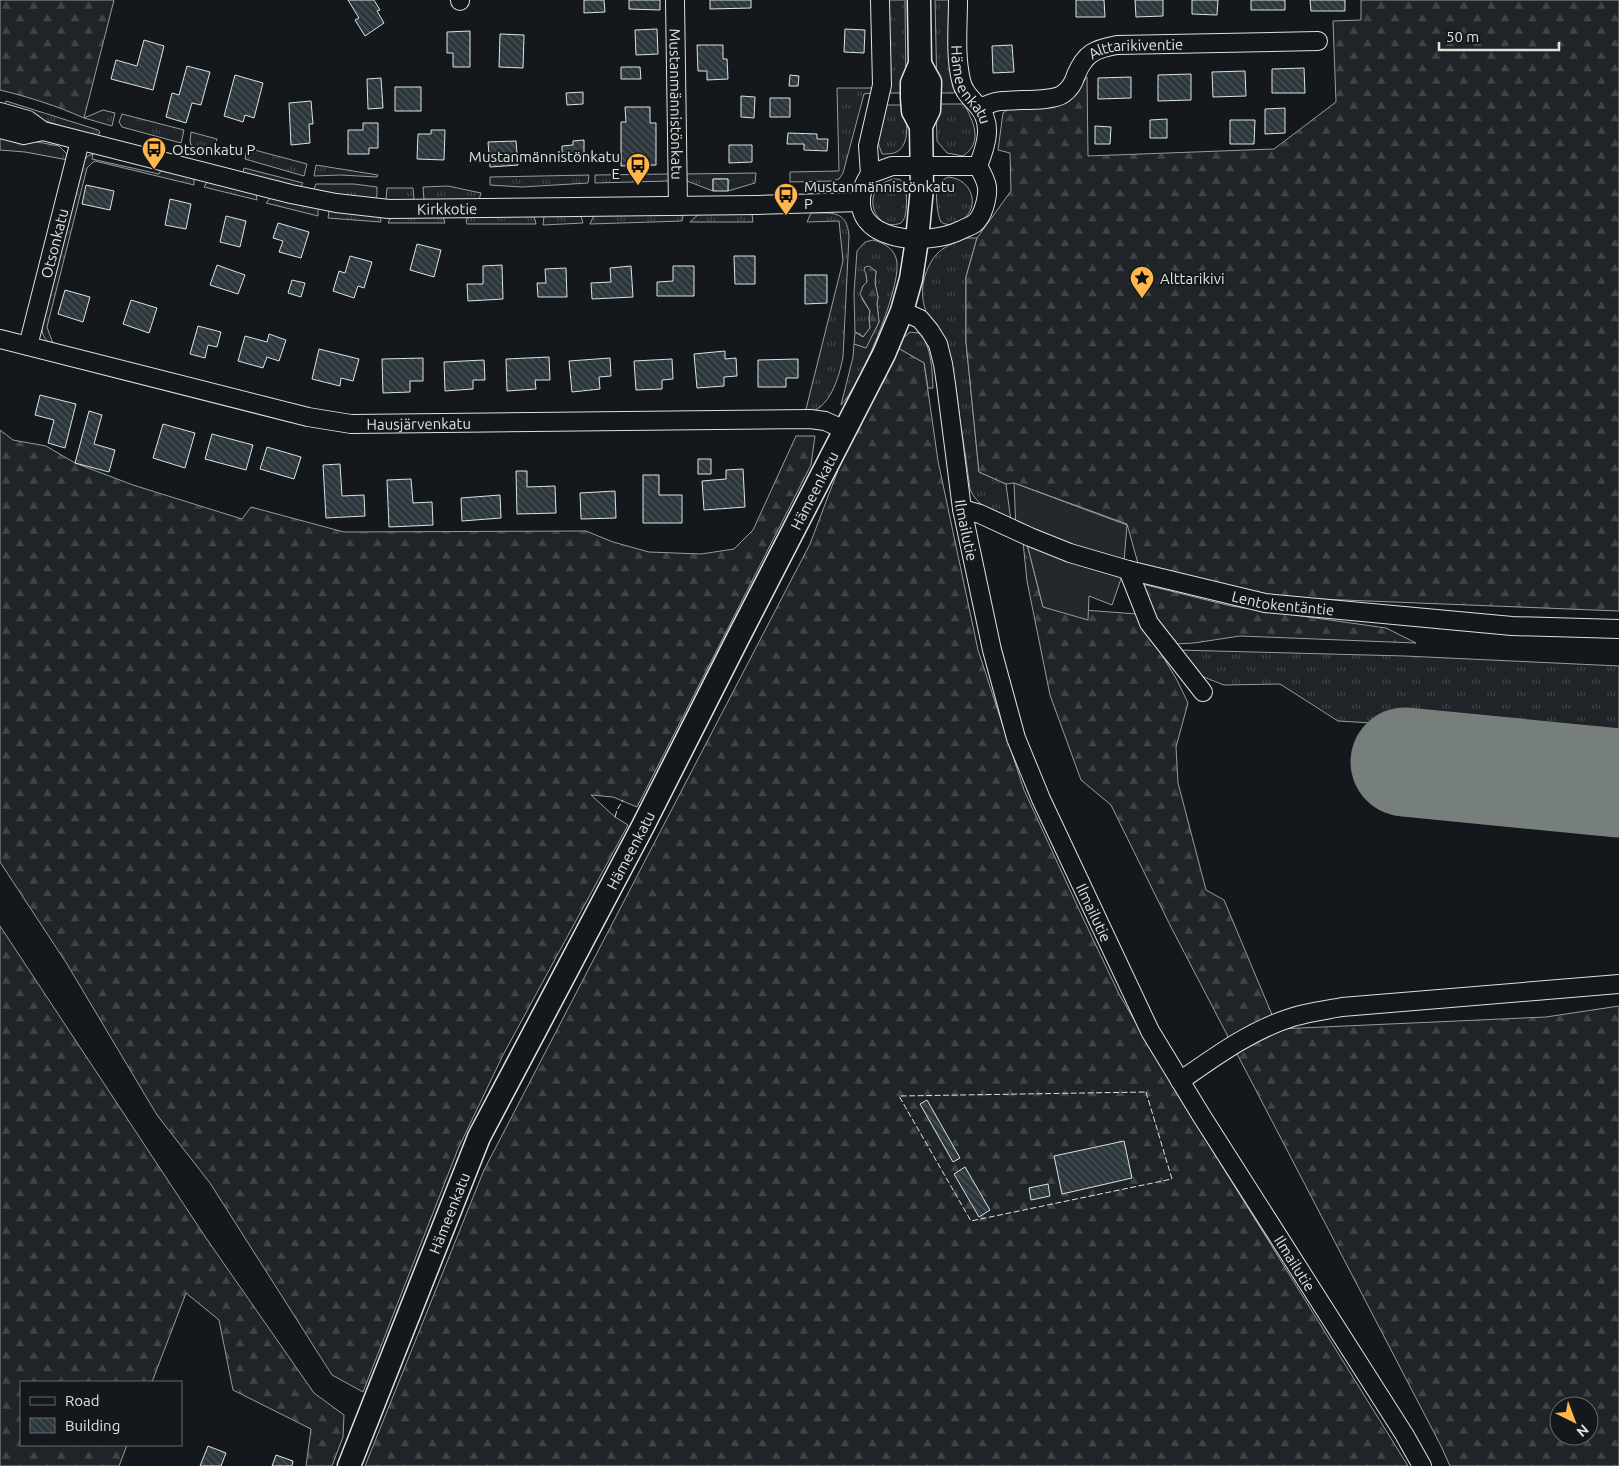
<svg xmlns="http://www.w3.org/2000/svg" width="1619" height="1466" font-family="Ubuntu,sans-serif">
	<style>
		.grass { fill: url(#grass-tufts); stroke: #939e99 }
		.forest { fill: url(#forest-firs); stroke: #939e99; fill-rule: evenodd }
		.parking { fill: #24282b; stroke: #939e99 }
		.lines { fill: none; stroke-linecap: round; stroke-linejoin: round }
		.runway { stroke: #767f7c; stroke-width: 109 }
		.building { fill: url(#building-back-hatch); stroke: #d8e6dc }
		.minor-casing { stroke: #d8e6dc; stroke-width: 20 }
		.major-casing { stroke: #d8e6dc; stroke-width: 25 }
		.minor { stroke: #14181c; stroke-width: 18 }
		.major { stroke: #14181c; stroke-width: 22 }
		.fence { stroke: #d8e6dc; stroke-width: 1; stroke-dasharray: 6 2.5; stroke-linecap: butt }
		.labels { text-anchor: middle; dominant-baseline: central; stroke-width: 4; stroke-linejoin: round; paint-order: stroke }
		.street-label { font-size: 15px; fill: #d8e6dc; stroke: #14181c }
		.poi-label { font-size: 15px; fill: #d8e6dc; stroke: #14181c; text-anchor: start }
	</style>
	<defs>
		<pattern id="grass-tufts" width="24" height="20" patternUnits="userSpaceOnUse" patternTransform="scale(1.25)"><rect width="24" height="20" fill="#202428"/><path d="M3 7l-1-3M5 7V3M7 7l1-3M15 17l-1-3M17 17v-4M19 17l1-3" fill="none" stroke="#404447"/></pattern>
		<pattern id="forest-firs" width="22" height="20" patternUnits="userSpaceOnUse" patternTransform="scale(1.25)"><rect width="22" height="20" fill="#202428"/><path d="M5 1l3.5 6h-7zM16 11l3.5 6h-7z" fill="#404447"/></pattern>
		<pattern id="building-back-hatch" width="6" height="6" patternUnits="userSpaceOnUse" patternTransform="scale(1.25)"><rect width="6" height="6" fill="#2c363c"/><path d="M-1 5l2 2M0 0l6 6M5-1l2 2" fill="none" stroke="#4a5358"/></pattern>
	</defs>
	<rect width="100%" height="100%" fill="#14181c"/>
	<path class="grass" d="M889 0H905L906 93H889Z
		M935 0H952L956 89 954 93H937Z
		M837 88H873L872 93 864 94 843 173 839 179 832 181 790 182V172L839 171Z
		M6 101 98 130 100 132 98 136C66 129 35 116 2 109Z
		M936 104H964C973 121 984 142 963 156L947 153 937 141Z
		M887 105H905C906 119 912 147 894 153 891 154 885 154 882 154L878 143Z
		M103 110 115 113 112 126 84 118Z
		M122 114 184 130 181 143 122 127 119 122Z
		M191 132 217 139 214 151 191 145 190 141Z
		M0 135 59 146 67 154 68 160 25 152 0 150Z
		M247 148 307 164 304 176 245 159Z
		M93 154 92 159 159 174 161 170 194 178V185L95 161 92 163 87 168 47 327 52 341 58 347C47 342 41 338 42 325L83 161 88 156Z
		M316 165 378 175 377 177 340 175 314 176Z
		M244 168 303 183 300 188 243 173Z
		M756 173 755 183 728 191V179H713V191L687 181 686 174Z
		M671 174 669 181 595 183V175Z
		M589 175 588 183 522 187 490 185V177Z
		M948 177C975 179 982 213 956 223 950 225 946 225 941 222 937 215 935 192 938 185 941 181 944 179 948 177Z
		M894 179C897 179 900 179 902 181 908 185 907 210 905 216 905 218 902 222 901 223 873 234 858 186 894 179Z
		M207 182 256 193 257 200 204 187Z
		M316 184H354L377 187V195L375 200 313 191Z
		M448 186 481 193 479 200H424L423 187Z
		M387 188H413L414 198 411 201 389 200 386 199Z
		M271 197 318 208V216L266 203Z
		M329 211 380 216 381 222 328 218Z
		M811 213C832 213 847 210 849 236L843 357C839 377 830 411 805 413L843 261 839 221 807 222Z
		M682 214 683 217 682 221 590 224 594 215Z
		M699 214H752L753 222H690Z
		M391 216H443L445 223H388Z
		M534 216 536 224H467L466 220 468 217Z
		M544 216H581L583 223 543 225Z
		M964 238H977L966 277V342L979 472 1006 484 1011 521C995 513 977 507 970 489 967 467 964 444 960 421 958 402 956 383 951 365 942 332 914 313 925 276 933 252 942 248 964 238Z
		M873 240C885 243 896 250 897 263 900 290 860 386 841 405L853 357 854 344 866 347 879 322 877 304 878 297 875 283 876 271 866 274 867 282 863 286 862 299 870 311 869 318 870 328 863 337 860 334 855 332 854 293 857 251 865 242Z
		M910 332 919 333C932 346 932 371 933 388H928L924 363 898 348 903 338Z
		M1177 650 1405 656 1619 666V745L1440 727 1338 721 1280 684 1224 685 1196 674Z"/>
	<path class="forest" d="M0 0H114L84 118C57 106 29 97 0 90Z
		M1361 0H1619V611L1268 597 1139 567 1127 524 1014 483 1006 484 979 472 966 342V277L977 238 1011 191 1010 153 998 150 1003 113 1010 108 1063 104 1071 98 1087 77 1088 156 1274 149 1336 102 1333 21 1361 20Z
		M869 266 876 271 875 283 878 297 877 304 879 322 866 348 854 344 855 332 863 337 870 328 869 318 870 311 860 294 863 286 867 282 866 274 864 270 865 267Z
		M898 348 924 363 938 461 978 650 1024 790 1082 916 1119 994 1183 1103 1408 1466H365L484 1170 810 544 846 449Z
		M0 430 13 440 46 446 75 463 133 485 242 519 251 507 344 532 586 531 613 542 649 552 701 554 734 549 753 530 796 436H815L811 465 637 807 613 797 591 795 615 817 628 825 503 1055 458 1149 363 1392 332 1375 210 1183 157 1115 67 964 0 862Z
		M1023 542 1027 544 1043 607 1137 614 1177 680 1188 703 1176 747 1178 783 1206 890 1224 900 1278 1029 1546 1017 1619 1006V1466H1450L1441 1446 1171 927 1111 805 1081 780 1050 695 1027 581ZM1559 1406H1589V1436H1559Z
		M1138 583 1231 606 1386 628 1416 643 1240 636 1194 643 1175 644 1161 631Z
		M0 926 206 1238 314 1393 344 1415 343 1437 332 1466H306L311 1429 233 1390 219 1320 186 1293 152 1382H21V1445H127L119 1466H0Z"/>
	<path class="parking" d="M1014 483 1127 525 1124 562 1016 531Z
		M1027 544 1122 576 1112 605 1089 596 1088 620 1043 607Z"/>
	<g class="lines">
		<path class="runway" d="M1405 762 1619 783"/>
	</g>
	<path class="building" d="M348 0H374L380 10 377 11 384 23 365 36 355 20 359 18Z
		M584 0H604L605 12 584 13Z
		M629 0H660V10L629 9Z
		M710 0H751V8L710 9Z
		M1076 0H1104L1105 17H1076Z
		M1135 0H1163V16L1136 17Z
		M1192 0H1218L1217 15 1192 14Z
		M1251 0H1285V10H1251Z
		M1310 0H1345V11H1311Z
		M657 29 658 54 636 55 635 30Z
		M845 29 865 30 864 53 844 52Z
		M470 31V67H453V53H447V32Z
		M500 34 524 35 523 68 499 67Z
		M144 40 164 46 153 90 111 79 116 60 137 66Z
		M697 45H723V59H727L728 79 707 80V71H698Z
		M1012 45 1014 72 993 73 992 46Z
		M187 66 210 72 201 105 192 103 186 123 166 117 172 93 179 95Z
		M621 67H640L641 79H621Z
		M1304 68 1305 93H1272V69Z
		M1245 71 1246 96 1213 97 1212 72Z
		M1191 74V100L1158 101V75Z
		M235 75 263 83 254 118 245 115 243 122 224 116Z
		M790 75 799 76 798 86H789Z
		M1131 77V98L1098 99V78Z
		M381 78 383 108 368 109 367 79Z
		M395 87H421V111H395Z
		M583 92V104L567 105 566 93Z
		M741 96 755 97 754 118 741 117Z
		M770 98H790V117H770Z
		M311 101 313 124H309L310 143 291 145 289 103Z
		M625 107H650V123H656V165L621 166V122H626Z
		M1285 108V133L1265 134V109Z
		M1167 119V138H1150V120Z
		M1230 120H1255L1254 144H1230Z
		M363 123H378V148H369V154H348V130H363Z
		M1095 126 1111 127 1110 144H1095Z
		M431 130H445L444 160 417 159 418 134H431Z
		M788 133 817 134V139H828L827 151 804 150V144H787Z
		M584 140V162H562V146L573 145V141Z
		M516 141 518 165 490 167 488 142Z
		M729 145H752V162L729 163Z
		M713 179H728V191H713Z
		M86 185 114 191 110 210 82 204Z
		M170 199 191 204 186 229 165 225Z
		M226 216 246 221 240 247 220 242Z
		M278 223 309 232 301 258 279 252 283 241 273 238Z
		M417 244 441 250 434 277 410 270Z
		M350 256 372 262 364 288 358 286 354 298 333 291 339 271 345 273Z
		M734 256H755V284H735Z
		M217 265 245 275 238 294 210 285Z
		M502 265 503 299 468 301 467 284H483V266Z
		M631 266 633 297 592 299 591 283 611 282 610 268Z
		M673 266H694V296H657V282L673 281Z
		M566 268 567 297H538L537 283H546L545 269Z
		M805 275H827V303L805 304Z
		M292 280 305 283 301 297 288 293Z
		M65 290 90 297 83 322 58 314Z
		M131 300 157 308 149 333 123 324Z
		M198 326 221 332 217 347 208 345 205 358 190 354Z
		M269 334 286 340 279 361 267 357 263 368 238 361 245 336 267 342Z
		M319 349 359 359 353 381 341 378 340 386 312 379Z
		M725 351V359L736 358 737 376 724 377V386L697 388 694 354Z
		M549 357 550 380H535L536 389 507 391 506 359Z
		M423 358V381H410V392L383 393 382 359Z
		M610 358 611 376 599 377 600 389 572 392 569 361Z
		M672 359 673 379 662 380V389L636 390 634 361Z
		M798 359V378H786V387H758V360Z
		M484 360 485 380H473V389L445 391 444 362Z
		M40 395 76 404 65 448 48 443 54 420 35 415Z
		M89 411 102 415 94 444 115 450 109 472 75 463Z
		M163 424 195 433 185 468 153 458Z
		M212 434 253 445 246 470 205 459Z
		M267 447 301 457 294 479 260 469Z
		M698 459H711V474H698Z
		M340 464 342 496 364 495 365 516 326 518 323 465Z
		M743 469 745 507 704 510 702 481 726 479V470Z
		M516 471H527V487L555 486 556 513 517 514Z
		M643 475H659V495H682V523H643Z
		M411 479 413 503 432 502 433 525 389 527 387 480Z
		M615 491 616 518 581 519 580 493Z
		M500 495 501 518 462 521 461 498Z
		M927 1100 960 1158 953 1162 920 1104Z
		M1124 1141 1132 1178 1062 1194 1054 1156Z
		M965 1167 990 1210 979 1217 954 1174Z
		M1048 1184 1050 1196 1031 1200 1029 1188Z
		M208 1446 226 1453 221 1466H200Z
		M276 1455 293 1461 292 1466H272Z"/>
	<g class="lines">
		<defs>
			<g id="minor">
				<path d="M460 0V1"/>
				<path id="s1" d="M675 0 678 206"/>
				<path id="s2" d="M958 0C958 26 955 55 961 80 963 91 970 97 977 105 994 123 986 146 978 166"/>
				<path id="s3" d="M980 108C987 105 994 101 1002 101 1017 99 1052 102 1063 94 1070 89 1074 82 1076 75 1085 53 1095 49 1117 45L1318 41"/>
				<path id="s4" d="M0 112 28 120 43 131 291 194 336 203 389 209 757 205 861 202"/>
				<path d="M0 129 24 135 43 131"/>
				<path d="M892 166H978C982 173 986 180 987 187 988 198 983 216 975 223 971 226 965 228 961 230 928 247 846 243 863 188 864 183 867 179 870 174Z"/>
				<path d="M870 174 868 146 882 85 880 0"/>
				<path id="s5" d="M902 311 920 319 930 331 938 344 943 364 946 384 962 509 992 650 1016 738 1041 799 1150 1031 1201 1115 1404 1434 1422 1466"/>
				<path id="s6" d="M0 339 308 417 351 424 810 419 825 421 845 430"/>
				<path id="s7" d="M28 346 80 141"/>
				<path id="s8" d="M962 509 980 514 1030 537 1070 553 1128 570 1265 603 1512 626 1619 629"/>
				<path d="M1128 570 1149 623 1203 692"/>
				<path d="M1180 1081C1216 1056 1251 1030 1293 1017 1309 1012 1326 1010 1342 1007L1619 984"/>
			</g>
			<g id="major">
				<path d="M919 0 920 64 912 83V98L913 111 921 126"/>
				<path id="s9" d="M349 1466 479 1137 643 826 738 638 845 430 884 354 902 311 911 279 917 240 922 188 921 126 929 110 930 82 920 64"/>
			</g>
		</defs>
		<use href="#minor" class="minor-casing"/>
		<use href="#major" class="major-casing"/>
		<use href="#minor" class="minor"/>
		<use href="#major" class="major"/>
		<path class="fence" d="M615 817 617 810 623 800
			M1146 1092 1172 1179 971 1221 899 1096Z"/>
	</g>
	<defs>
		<symbol id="bus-pin" viewBox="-11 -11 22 30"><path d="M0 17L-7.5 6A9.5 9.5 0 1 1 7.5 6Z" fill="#ffb74d" stroke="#14181c"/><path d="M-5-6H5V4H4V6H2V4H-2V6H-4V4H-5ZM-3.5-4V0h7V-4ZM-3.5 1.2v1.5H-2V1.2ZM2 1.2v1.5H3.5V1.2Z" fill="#111"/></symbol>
		<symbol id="sight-pin" viewBox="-11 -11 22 30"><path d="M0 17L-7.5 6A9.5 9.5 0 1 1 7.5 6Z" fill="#ffb74d" stroke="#14181c"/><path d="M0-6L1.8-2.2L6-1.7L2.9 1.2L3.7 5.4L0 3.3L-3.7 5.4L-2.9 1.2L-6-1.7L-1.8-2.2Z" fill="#111"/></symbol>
	</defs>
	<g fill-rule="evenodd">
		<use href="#bus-pin" x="140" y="135" width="28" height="38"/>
		<use href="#bus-pin" x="624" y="151" width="28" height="38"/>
		<use href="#bus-pin" x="772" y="181" width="28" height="38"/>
		<use href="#sight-pin" x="1128" y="264" width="28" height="38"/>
	</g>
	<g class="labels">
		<g class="street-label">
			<text stroke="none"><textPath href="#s3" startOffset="181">Alttarikiventie</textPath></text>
			<text stroke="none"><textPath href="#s2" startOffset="88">Hämeenkatu</textPath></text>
			<text stroke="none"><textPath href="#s1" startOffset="104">Mustanmännistönkatu</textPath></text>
			<text stroke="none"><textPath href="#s4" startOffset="461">Kirkkotie</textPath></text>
			<text stroke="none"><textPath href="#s7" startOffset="106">Otsonkatu</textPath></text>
			<text stroke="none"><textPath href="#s6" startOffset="429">Hausjärvenkatu</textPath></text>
			<text stroke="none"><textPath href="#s9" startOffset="1082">Hämeenkatu</textPath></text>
			<text stroke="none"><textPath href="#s5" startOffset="239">Ilmailutie</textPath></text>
			<text stroke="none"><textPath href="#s8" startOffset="336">Lentokentäntie</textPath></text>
			<text stroke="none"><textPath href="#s9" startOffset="678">Hämeenkatu</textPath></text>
			<text stroke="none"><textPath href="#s5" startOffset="644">Ilmailutie</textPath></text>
			<text stroke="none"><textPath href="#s9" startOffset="272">Hämeenkatu</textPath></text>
			<text stroke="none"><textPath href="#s5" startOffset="1049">Ilmailutie</textPath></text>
		</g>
		<g class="poi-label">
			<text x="172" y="149">Otsonkatu P</text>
			<text x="620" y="156" text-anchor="end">Mustanmännistönkatu<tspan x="620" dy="17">E</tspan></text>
			<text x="804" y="186">Mustanmännistönkatu<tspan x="804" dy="17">P</tspan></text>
			<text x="1160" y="278">Alttarikivi</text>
		</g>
	</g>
	<rect x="20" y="1381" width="162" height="65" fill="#14181c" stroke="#626a69"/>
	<rect x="30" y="1397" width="25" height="8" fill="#14181c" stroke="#626a69"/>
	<text x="65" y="1406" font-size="15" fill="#d8e6dc">Road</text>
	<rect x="30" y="1418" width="25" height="15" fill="url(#building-back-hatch)" stroke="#626a69"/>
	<text x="65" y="1431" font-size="15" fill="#d8e6dc">Building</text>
	<g transform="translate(1574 1421) rotate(138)"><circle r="24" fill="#14181c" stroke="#626a69"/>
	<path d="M0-4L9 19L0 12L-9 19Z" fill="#ffb74d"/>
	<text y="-8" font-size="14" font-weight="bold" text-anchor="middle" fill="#d8e6dc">N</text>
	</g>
	<path d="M1439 42v8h120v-8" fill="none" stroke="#d8e6dc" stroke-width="2.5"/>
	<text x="1446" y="42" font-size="15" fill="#d8e6dc" stroke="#14181c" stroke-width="4" paint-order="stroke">50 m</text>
</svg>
